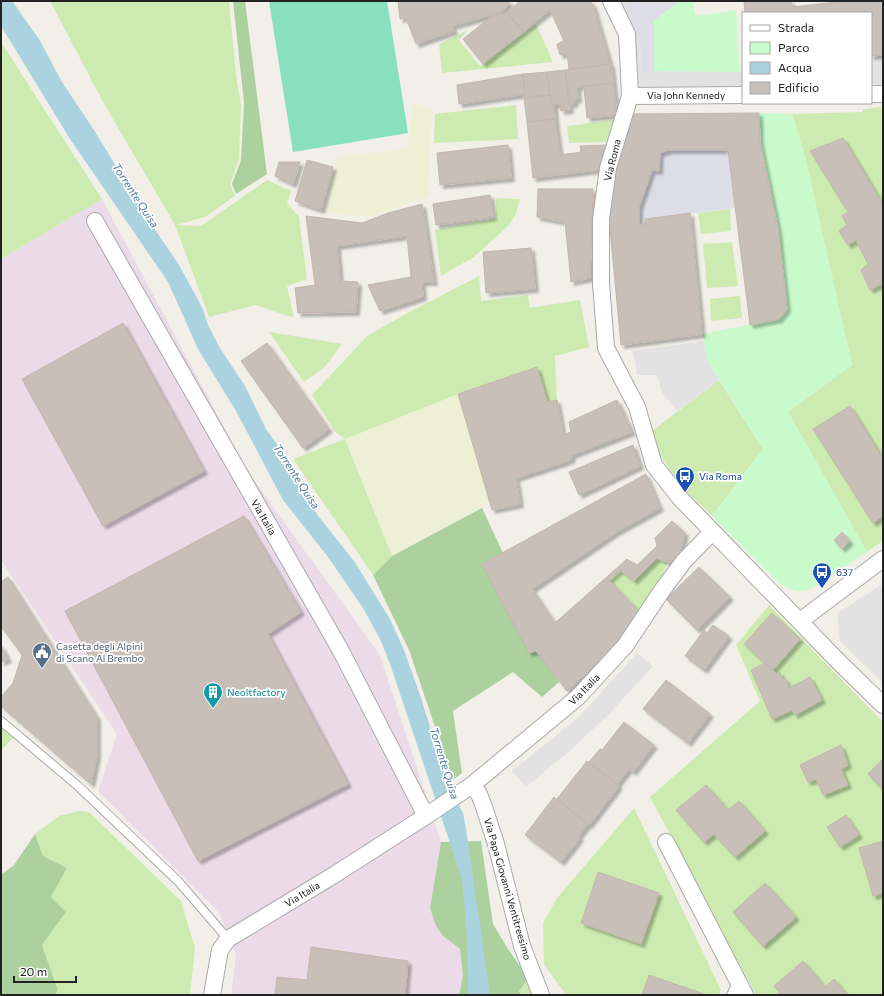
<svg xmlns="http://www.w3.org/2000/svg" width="884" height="996" font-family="Commissioner,sans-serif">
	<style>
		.industrial { fill: #ebdbe8 }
		.farmland { fill: #eef0d5 }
		.grass { fill: #cdebb0 }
		.forest { fill: #add19e }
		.park { fill: #c8facc }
		.pitch { fill: #88e0be }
		.parking { fill: #e2e2e2 }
		.plaza { fill: #dddde8 }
		.water { fill: #aad3df }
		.building { fill: #c7bfb8; stroke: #c4b6ab; filter: url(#shadow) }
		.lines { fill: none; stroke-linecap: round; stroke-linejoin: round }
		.service-casing { stroke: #a9a9a9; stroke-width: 10 }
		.minor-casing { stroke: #a9a9a9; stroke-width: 18 }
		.service { stroke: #fff; stroke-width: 8 }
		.minor { stroke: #fff; stroke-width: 16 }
		.labels { text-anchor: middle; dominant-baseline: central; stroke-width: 3.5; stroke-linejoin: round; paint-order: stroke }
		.street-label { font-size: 10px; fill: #222; stroke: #fff }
		.transit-label { font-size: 10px; fill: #164399; stroke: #fff; text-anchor: start }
		.service-label { font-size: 10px; fill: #4e5e75; stroke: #fff; text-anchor: start }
		.culture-label { font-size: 10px; fill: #0d838f; stroke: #fff; text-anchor: start }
		.water-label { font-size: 11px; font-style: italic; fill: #4a7aab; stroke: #fff }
	</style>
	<defs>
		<filter id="shadow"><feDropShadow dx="3.5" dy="3.5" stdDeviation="1" flood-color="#0004"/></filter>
	</defs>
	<rect width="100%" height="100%" fill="#f2efe9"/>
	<path class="industrial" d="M102 199 248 472 380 655 441 842 430 908 443 936 460 948 463 976 459 995H231L236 955 220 914 98 791 117 734 1 560V259Z"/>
	<path class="farmland" d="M413 103 432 110 428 197 366 217 326 213 337 157 407 149Z
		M458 394 490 501 482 508 392 556 355 461 345 439Z"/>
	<path class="grass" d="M50 1H229L236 75 241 105 239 159 230 184 235 196 205 217 176 225 201 226 267 180 291 191 287 203 299 217 307 279 287 286 294 318 256 305 209 317 175 225 103 102Z
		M536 24 553 62 442 73 439 44 468 30 459 40 480 66Z
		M1 42 102 199 1 259Z
		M516 105 518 139 434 143 435 114Z
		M883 107V205L843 139 810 151 848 212 842 216 847 225 839 231 848 245 856 240 868 264 861 270 870 290 881 284 883 288V459L850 407 873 522 883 516V541L867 552 788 412 852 365 805 157 792 114 862 112 864 109Z
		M614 120 606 142 569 143 567 126Z
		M496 198 520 199 516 214 508 226 474 257 441 276 435 230 496 219Z
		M730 209 731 231 701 234 698 213Z
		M732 242 738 286 707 288 703 244Z
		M479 276 481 301 528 295 530 308 580 300 589 347 555 356 557 400 547 402 537 367 458 394 345 439 392 556 373 575 293 459 345 439 335 432 312 395 367 336 404 315Z
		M740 296 742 318 711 321 710 299Z
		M269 332 342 344 324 368 304 382Z
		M719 380 763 449 712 516 679 484 660 454 652 431Z
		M657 558 667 562 661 583 639 611 609 580 620 570 634 581Z
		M769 605 883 722V995H756L650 797 760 701 736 645Z
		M1 721 17 734 1 750Z
		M634 808 721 990 719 995H566L544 964 543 923 557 898Z
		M79 811 89 812 181 901 195 948 190 995H55L58 989 42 945 66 912 51 897 67 868 43 856 35 834 59 816Z
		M527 980 531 995H521L519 991Z"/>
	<path class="forest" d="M233 1H245L267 174 236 194 232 184 241 160 244 103Z
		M482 508 503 553 482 564 529 653 536 651 559 682 542 697 513 672 453 711 462 773 453 780 409 650 373 575 392 556Z
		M35 834 43 856 67 868 51 897 66 912 42 945 58 990 55 995H1V875L14 865Z
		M481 841 493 924 508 949 520 966 527 980 519 991 521 995H459L463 976 460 949 443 936 436 926 430 908 441 842Z"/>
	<path class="park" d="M681 1H692L696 16 736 10 740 72H654V20Z
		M759 113 792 114 805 157 852 365 788 412 867 552 812 588C798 594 793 591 780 584L712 516 763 449 708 361 702 334 779 319 787 309 760 142Z"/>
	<path class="pitch" d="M269 1H387L408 133 293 152Z"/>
	<path class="parking" d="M617 1H625L628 6 635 26 641 49 642 71 743 72V88H635Z
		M883 55V84H871V56Z
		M703 341 708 361 719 380 677 411 662 392 657 375H637L633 351Z
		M883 584V683L840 641 837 613Z
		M637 653 653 666 610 713 572 749 526 787 512 771 579 717Z"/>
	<path class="plaza" d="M625 1H681L654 20V72L642 71 641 49 635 26Z
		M669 150H728L736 208 645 219V225H639V207L652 170 659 171 660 153Z"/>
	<path class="water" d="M1 1H12L39 39 62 82 94 130 152 225 179 265 203 309 208 325 220 348 245 386 266 429 284 454 302 492 319 517 354 561 390 619 404 650 421 698 447 781 463 813 466 829 490 995H467L468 989 467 937 462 879 391 667 381 641 363 608 328 557 283 500 236 411 198 349 168 282 70 139 1 26Z"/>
	<path class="building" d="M398 1H455L456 2 460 1H509V5L502 12 452 26 454 31 416 44 406 18 400 19Z
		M520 1H590L593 5 610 64 569 69 567 53 560 55 557 44 564 41 550 10 523 32 507 12Z
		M744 1H791L792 7 845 1H879L883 6V55L871 56V13H745Z
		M507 12 523 32 483 64 463 39 491 17 504 14Z
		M611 64 613 83 577 87 578 99 574 100V104H569L565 70Z
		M565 70 570 110 561 111 560 104 551 105 547 72Z
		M547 72 550 95 525 98 523 74Z
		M523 74 525 94 459 104 457 85Z
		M613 83 617 115 587 118 584 87Z
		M550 95 551 105H554L555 119 527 122 524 98Z
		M759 113 760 142 778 229 787 309 779 319 750 325 728 150H669L660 153 659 171 652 170 639 207V225H645V219L690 213 702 334 621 345 607 197 628 114Z
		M555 119 560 155 581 152 580 146 607 145 597 170 533 178 527 122Z
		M843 138 883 205V288L881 284 870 290 861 270 868 264 856 240 848 245 839 231 847 225 842 216 848 212 810 151Z
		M508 145 511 178 440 185 437 153Z
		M307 160 333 167 321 210 295 201Z
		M279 162H300L293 184 275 176Z
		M538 189H593L590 278 571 282 565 222 537 217Z
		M490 195 493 217 436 225 433 204Z
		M422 204 434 282H422L423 297 380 311 368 285 411 277 407 236 337 246 340 281 358 282 356 312 298 313 295 288 315 285 306 216 362 223 388 213Z
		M531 248 535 289 486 293 483 252Z
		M123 323 204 471 103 526 22 379Z
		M267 343 329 429 303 448 241 361Z
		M537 367 547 402 557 400 563 435 571 432 569 422 617 400 632 432 572 455 571 460 516 478 520 504 492 510 458 394Z
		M850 406 883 459V516L873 523 813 429Z
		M633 445 640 466 579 495 569 472Z
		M646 474 660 508 618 531 532 589 555 623 627 559 637 565 657 546 655 538 672 521 685 533 678 559 667 562 657 558 634 581 620 570 609 580 639 611 622 640 567 691 536 651 529 653 482 564Z
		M244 516 301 612 268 634 348 784 198 861 65 611Z
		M842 532 850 541 842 549 834 540Z
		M699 567 730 597 697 630 666 599Z
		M8 577 97 717V756L91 784 1 706V697L13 683 22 655 1 626V582Z
		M772 613 800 639 773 670 744 644Z
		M713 625 729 636 704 670 685 656 704 630 707 633Z
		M1 645 8 659 1 662Z
		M765 663 777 674 780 672 782 679 785 678 789 688 810 677 822 700 795 715 792 710 772 719 751 670Z
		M666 680 710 714 688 743 643 709Z
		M624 722 654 745 633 772 629 769 617 784 589 762 600 749 602 750Z
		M841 745 848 765 841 769 848 785 823 795 816 779 808 782 800 765Z
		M883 759V789L868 774Z
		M587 761 619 786 589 825 557 799Z
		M706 785 728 810 739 801 765 831 735 857 714 834 704 842 676 810Z
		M554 797 588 824 578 837 580 838 561 862 525 835Z
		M846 815 859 835 840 847 827 827Z
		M883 841V893L873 896 859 848Z
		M598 872 659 893 641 944 581 923Z
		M765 883 796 917 763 946 733 912Z
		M311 947 408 961 405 995H275L277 977 307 980Z
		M803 961 825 987 834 979 847 995H781L774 986Z
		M649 975 707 995H642Z"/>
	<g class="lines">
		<defs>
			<path id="service" d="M1 721 78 786 178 881 228 939
				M731 995 738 981"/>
			<path id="minor" d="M611 1 627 34 630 96 608 168 601 219V283L606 348 637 407 654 465 680 498 837 660 883 705
				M871 94H883
				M630 96 743 95
				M95 221 341 651 426 816
				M800 621 883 559
				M472 785 479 794 484 807 496 844 522 946 541 995
				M666 842 745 995
				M212 995 220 950 228 939 334 875 426 816 472 785 578 697 625 646 663 589 684 561 712 532"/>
		</defs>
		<use href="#service" class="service-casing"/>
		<use href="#minor" class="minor-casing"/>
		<use href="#service" class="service"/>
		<use href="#minor" class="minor"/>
	</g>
	<defs>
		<symbol id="bus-pin" viewBox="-11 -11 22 30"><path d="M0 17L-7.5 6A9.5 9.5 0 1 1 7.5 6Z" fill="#1a4fb4" stroke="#fff"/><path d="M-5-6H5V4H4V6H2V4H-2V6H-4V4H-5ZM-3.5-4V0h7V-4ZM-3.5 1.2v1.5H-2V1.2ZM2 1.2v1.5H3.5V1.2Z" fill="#fff"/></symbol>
		<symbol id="civic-pin" viewBox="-11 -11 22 30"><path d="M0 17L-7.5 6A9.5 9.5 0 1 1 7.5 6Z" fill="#5c6f8a" stroke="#fff"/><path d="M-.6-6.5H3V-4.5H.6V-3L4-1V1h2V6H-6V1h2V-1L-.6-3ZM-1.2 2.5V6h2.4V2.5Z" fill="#fff"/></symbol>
		<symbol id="building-pin" viewBox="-11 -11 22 30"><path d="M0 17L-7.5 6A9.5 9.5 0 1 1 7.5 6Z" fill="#0f9aa8" stroke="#fff"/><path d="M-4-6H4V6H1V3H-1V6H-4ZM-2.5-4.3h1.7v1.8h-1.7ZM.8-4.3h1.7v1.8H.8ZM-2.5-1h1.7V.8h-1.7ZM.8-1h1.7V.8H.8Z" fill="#fff"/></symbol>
	</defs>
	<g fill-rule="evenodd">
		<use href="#bus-pin" x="674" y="465" width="22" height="30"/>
		<use href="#bus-pin" x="811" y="561" width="22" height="30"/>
		<use href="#civic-pin" x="31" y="641" width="22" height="30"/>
		<use href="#building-pin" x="202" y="681" width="22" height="30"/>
	</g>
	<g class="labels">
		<g class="street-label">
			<text x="686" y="95">Via John Kennedy</text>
			<text transform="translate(612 160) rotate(-76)">Via Roma</text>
			<text transform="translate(264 517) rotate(60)">Via Italia</text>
			<text transform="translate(584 689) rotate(-45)">Via Italia</text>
			<text transform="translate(508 889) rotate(74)">Via Papa Giovanni Ventitreesimo</text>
			<text transform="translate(302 894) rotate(-31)">Via Italia</text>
		</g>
		<g class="transit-label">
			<text x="699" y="476">Via Roma</text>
			<text x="836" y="572">637</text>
		</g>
		<g class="service-label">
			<text x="56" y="646">Casetta degli Alpini<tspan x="56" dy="12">di Scano Al Brembo</tspan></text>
		</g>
		<g class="culture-label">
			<text x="227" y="692">Neoltfactory</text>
		</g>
		<g class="water-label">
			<text transform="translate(136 195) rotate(57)">Torrente Quisa</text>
			<text transform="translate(297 476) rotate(57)">Torrente Quisa</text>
			<text transform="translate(445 763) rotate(73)">Torrente Quisa</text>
		</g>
	</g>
	<rect width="884" height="996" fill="none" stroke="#222222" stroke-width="4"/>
	<rect x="742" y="12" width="130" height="92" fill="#ffffff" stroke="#a7a7a7"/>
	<rect x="750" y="25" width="20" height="6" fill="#ffffff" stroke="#a7a7a7"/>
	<text x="778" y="32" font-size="12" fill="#222222">Strada</text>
	<rect x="750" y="42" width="20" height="12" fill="#c8facc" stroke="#a7a7a7"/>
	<text x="778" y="52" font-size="12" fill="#222222">Parco</text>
	<rect x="750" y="62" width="20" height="12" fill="#aad3df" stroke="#a7a7a7"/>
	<text x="778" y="72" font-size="12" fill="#222222">Acqua</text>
	<rect x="750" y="82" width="20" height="12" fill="#c7bfb8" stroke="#a7a7a7"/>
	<text x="778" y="92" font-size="12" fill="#222222">Edificio</text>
	<path d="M14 976v6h62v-6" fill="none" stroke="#222222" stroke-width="2"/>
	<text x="20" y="976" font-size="12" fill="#222222" stroke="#ffffff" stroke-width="3" paint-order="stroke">20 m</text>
</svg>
